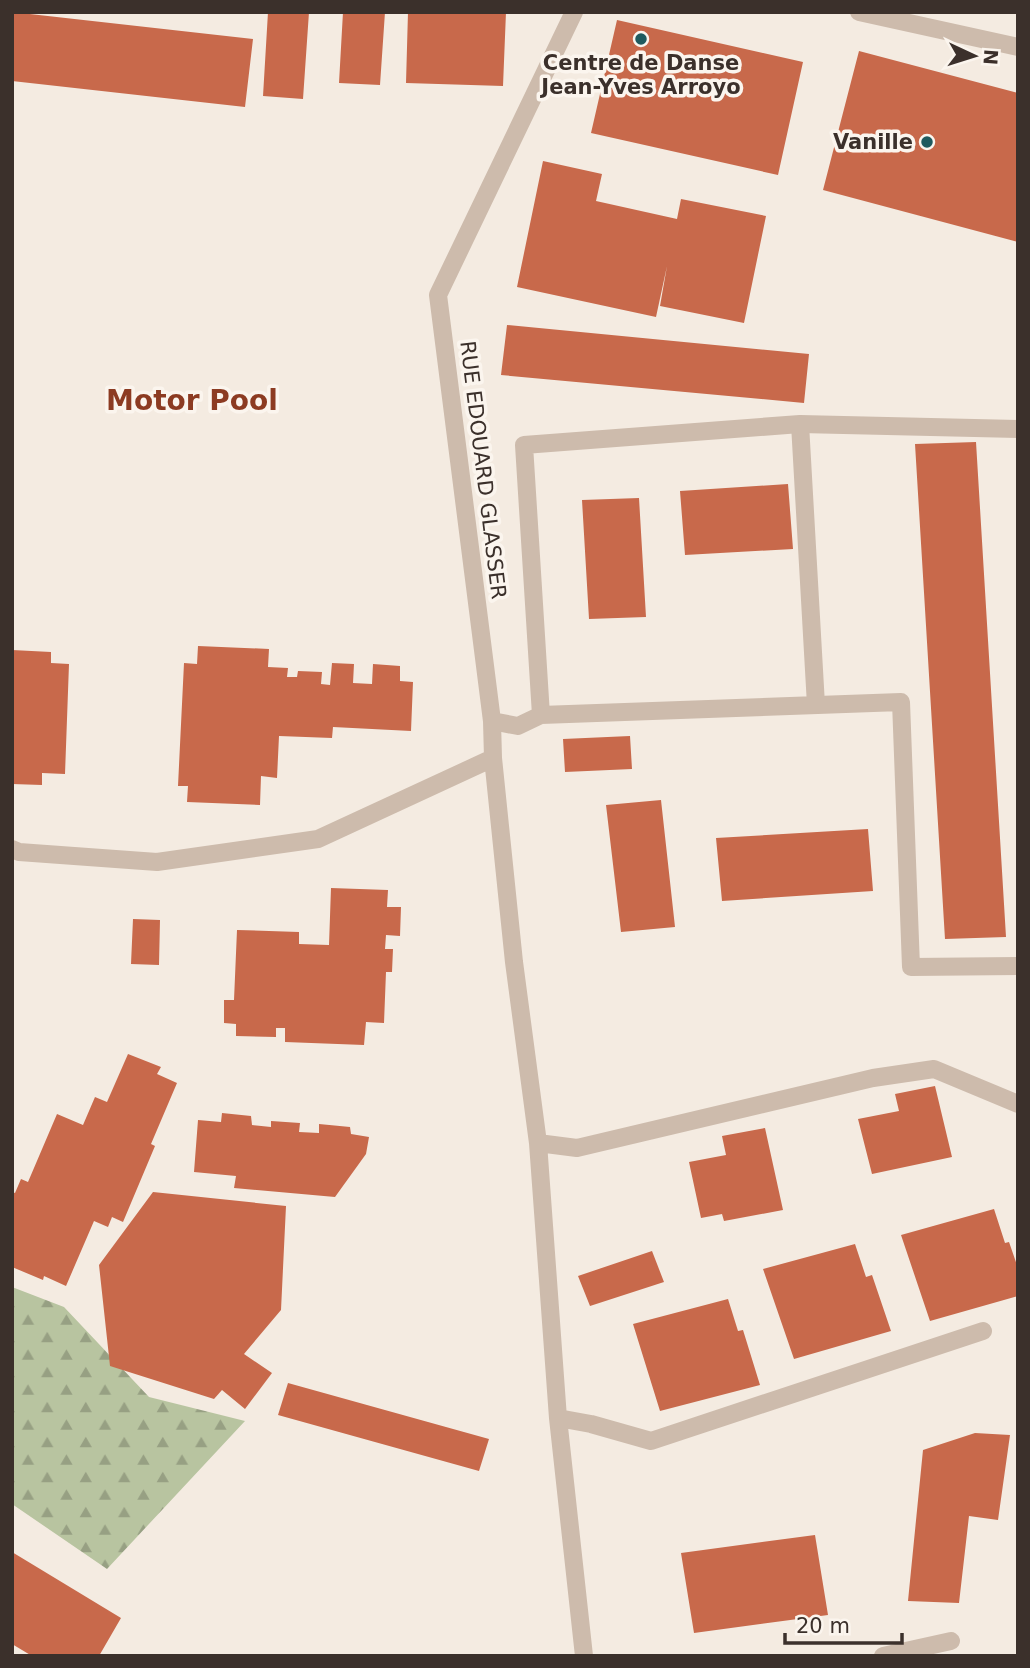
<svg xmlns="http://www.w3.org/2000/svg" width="1030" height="1668" font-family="'DejaVu Sans',sans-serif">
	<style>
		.forest { fill: url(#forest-firs) }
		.building { fill: #c8694b }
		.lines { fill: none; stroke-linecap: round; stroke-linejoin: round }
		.minor { stroke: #cdbbac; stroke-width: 18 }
		.poi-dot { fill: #1f5a5e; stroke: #fbf5ee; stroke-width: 2.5 }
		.labels { text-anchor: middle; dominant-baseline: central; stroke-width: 7; stroke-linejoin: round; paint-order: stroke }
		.poi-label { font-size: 21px; font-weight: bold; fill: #3b302b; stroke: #fbf5ee }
		.street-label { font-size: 21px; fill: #3b302b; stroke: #fbf5ee }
		.district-label { font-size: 28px; font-weight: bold; fill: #8c3b22; stroke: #fbf5ee }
	</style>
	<defs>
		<pattern id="forest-firs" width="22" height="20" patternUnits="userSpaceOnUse" patternTransform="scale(1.75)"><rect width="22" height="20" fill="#b8c4a0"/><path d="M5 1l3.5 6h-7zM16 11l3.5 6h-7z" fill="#97a083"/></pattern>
	</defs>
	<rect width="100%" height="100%" fill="#f4ebe1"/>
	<path class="forest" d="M12 1287 64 1307 149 1397 245 1421 107 1569 12 1504Z"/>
	<path class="building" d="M12 12 253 39 245 107 12 81Z
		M268 12H309L303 99 263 96Z
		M343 12H385L380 85 339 83Z
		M408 12H506L503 86 406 83Z
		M617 20 803 62 778 175 591 133Z
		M859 51 1018 93V242L823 190Z
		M543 161 602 174 596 201 677 219 681 199 766 216 744 323 660 306 667 266 656 317 517 287Z
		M507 325 809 354 804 403 501 375Z
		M976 442 1006 937 945 939 915 444Z
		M788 484 793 549 685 555 680 491Z
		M639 498 646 617 589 619 582 500Z
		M198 646 269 649 268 667 288 668 287 677H297L298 671 322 672 321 684 330 685 332 663 354 664 353 683 372 684 373 664 400 666V681L413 682 411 731 333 727 332 738 279 736 277 778 261 776 260 805 187 802 188 786H178L184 663 197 664Z
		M12 650 51 652V663L69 664 65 774 42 773V785L12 784Z
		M630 736 632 769 565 772 563 739Z
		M661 800 675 927 621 932 606 805Z
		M868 829 873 891 722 901 716 838Z
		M331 888 388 890 387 907H401L400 936 386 935 385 949H393L392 972H386L384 1023 366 1022 364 1045 285 1042V1028H276V1037L236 1036V1024L224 1023V1000H234L237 930 299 932V944L329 945Z
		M133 919 160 920 159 965 131 964Z
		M128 1054 161 1067 157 1074 177 1083 151 1144 155 1146 123 1222 112 1217 108 1227 94 1221 66 1286 44 1276 43 1280 12 1267V1192L15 1193 21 1179 28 1182 57 1114 83 1125 95 1097 107 1102Z
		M935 1086 952 1157 872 1174 858 1119 899 1111 895 1094Z
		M222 1113 251 1116 252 1125 271 1127V1121L300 1123 299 1132 319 1133V1124L350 1127 351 1134 369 1137 366 1154 335 1197 234 1188 236 1176 194 1172 198 1120 221 1122Z
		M765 1128 783 1210 724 1221 722 1214 701 1218 689 1162 726 1155 722 1136Z
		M153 1192 286 1206 281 1310 244 1354 272 1373 245 1409 222 1390 214 1399 110 1366 99 1265Z
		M994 1209 1005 1243 1009 1242 1018 1268V1296L930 1321 901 1235Z
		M855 1244 866 1277 872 1275 891 1331 794 1359 763 1269Z
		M652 1251 664 1282 590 1306 578 1276Z
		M728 1299 738 1331 743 1330 760 1385 660 1411 633 1324Z
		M288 1383 489 1439 479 1471 278 1415Z
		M975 1433 1010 1435 998 1520 969 1516 959 1603 908 1601 923 1450Z
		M815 1535 828 1615 694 1633 681 1553Z
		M12 1552 121 1618 99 1656H32L12 1644Z"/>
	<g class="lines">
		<path class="minor" d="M574 12 438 295 492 721 493 758 514 962 538 1143 558 1418 584 1656
			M859 12 1018 47
			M800 424 816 705
			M541 715 524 445 800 424 1018 429
			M492 721 518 726 541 715 901 702 911 967 1018 966
			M12 849 19 852 157 862 318 839 493 758
			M538 1143 577 1148 873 1078 934 1069 1018 1104
			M558 1418 591 1424 651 1441 983 1331
			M883 1656 951 1641"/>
	</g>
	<g class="poi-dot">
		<circle cx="641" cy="39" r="7"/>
		<circle cx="927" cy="142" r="7"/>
	</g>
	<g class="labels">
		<g class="poi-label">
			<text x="641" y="63">Centre de Danse<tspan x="641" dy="24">Jean-Yves Arroyo</tspan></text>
			<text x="913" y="142" text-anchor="end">Vanille</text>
		</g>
		<g class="street-label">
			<text transform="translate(483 470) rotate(83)">RUE EDOUARD GLASSER</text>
		</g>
		<g class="district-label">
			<text x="192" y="400">Motor Pool</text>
		</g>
	</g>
	<rect width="1030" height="1668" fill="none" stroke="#3b302b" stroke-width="28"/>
	<g transform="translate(974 56) rotate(94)" stroke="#fbf5ee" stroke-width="5" paint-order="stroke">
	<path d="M0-5L12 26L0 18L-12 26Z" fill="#3b302b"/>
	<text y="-10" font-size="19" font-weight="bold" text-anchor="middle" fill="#3b302b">N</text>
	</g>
	<path d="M785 1633v10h117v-10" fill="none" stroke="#3b302b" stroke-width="3.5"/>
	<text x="796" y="1633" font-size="21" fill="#3b302b" stroke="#fbf5ee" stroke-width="5" paint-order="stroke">20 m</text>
</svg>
